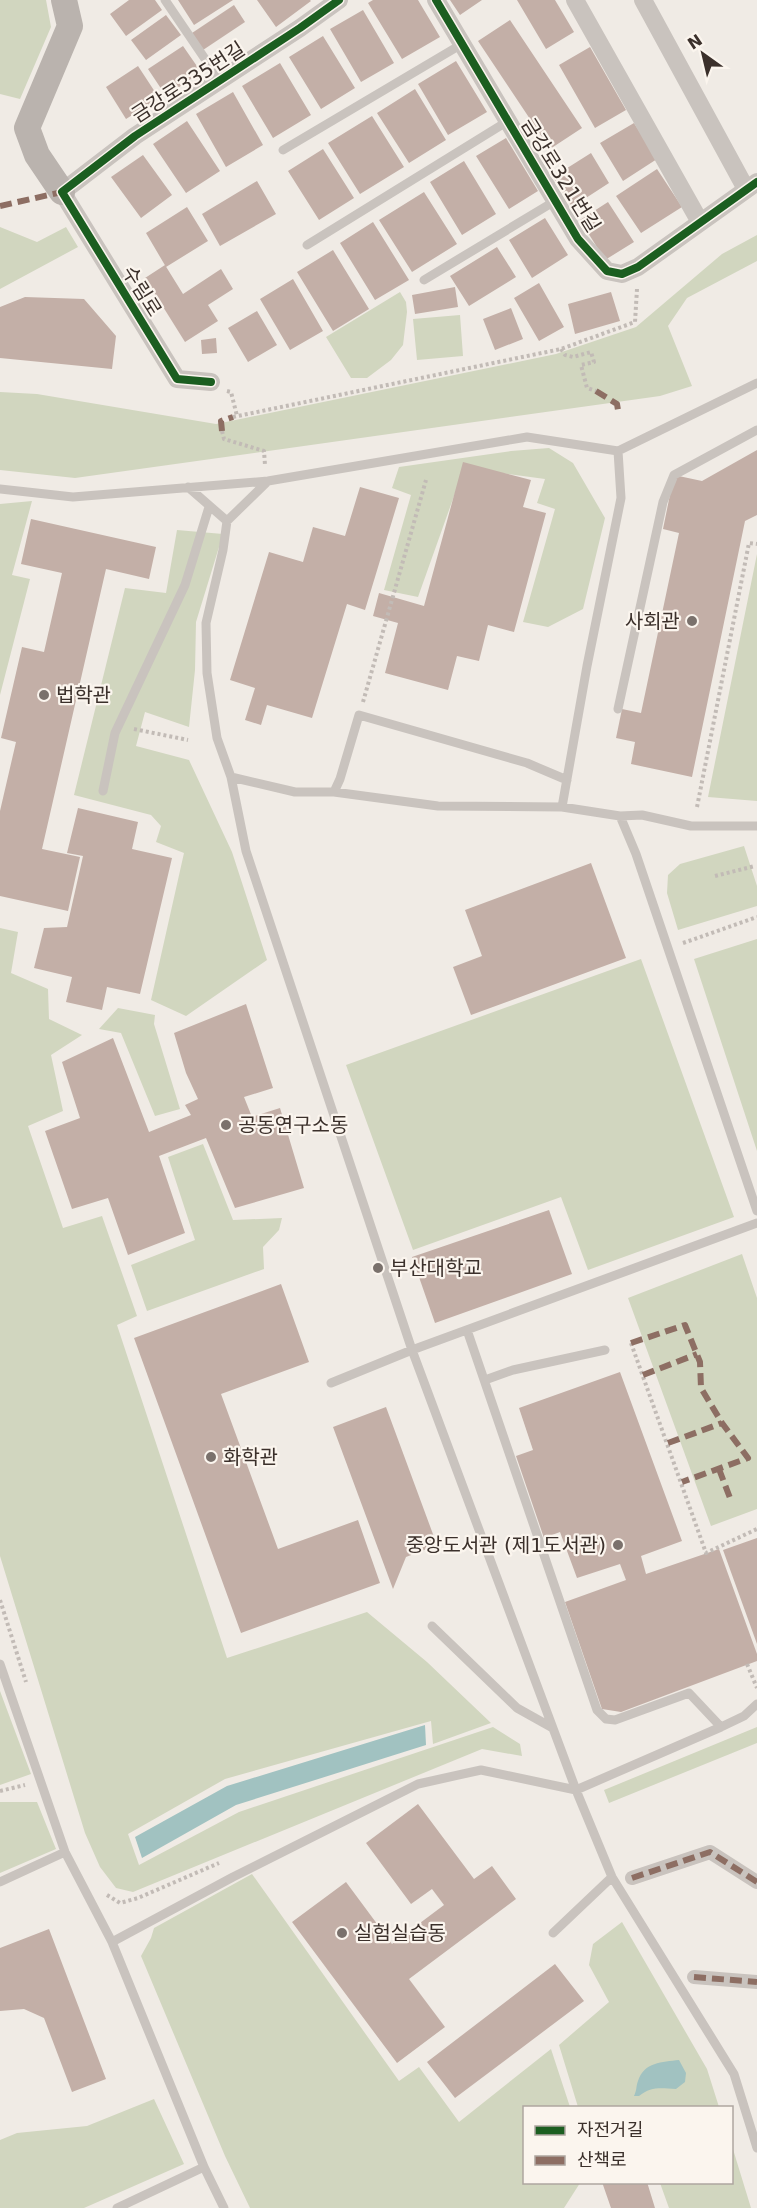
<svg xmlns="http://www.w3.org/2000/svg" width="757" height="2208" font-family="'DejaVu Sans','Noto Sans KR',sans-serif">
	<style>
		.green { fill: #d1d6bf }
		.water { fill: #a1c2c1 }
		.building { fill: #c3afa7 }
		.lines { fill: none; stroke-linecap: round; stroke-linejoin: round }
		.path { stroke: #c2bbb6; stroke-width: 4; stroke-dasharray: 3 3; stroke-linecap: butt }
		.service { stroke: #c9c3be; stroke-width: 9 }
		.pedestrian { stroke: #c9c3be; stroke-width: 14 }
		.minor { stroke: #c9c3be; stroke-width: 18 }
		.secondary { stroke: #bab3ae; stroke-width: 26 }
		.quiet { stroke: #8d6e63; stroke-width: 6; stroke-dasharray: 12 6; stroke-linecap: butt }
		.cycleway-casing { stroke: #fbf5ee; stroke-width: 11 }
		.cycleway { stroke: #1b5e20; stroke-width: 8 }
		.poi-dot { fill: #7a716c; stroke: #fbf5ee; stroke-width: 2 }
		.labels { text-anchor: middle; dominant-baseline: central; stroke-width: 4.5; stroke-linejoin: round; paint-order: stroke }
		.street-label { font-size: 20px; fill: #3b302b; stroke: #fbf5ee }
		.poi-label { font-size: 20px; fill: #3b302b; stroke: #fbf5ee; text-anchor: start }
	</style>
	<rect width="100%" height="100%" fill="#f0ebe5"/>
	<path class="green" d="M0 0H46L51 27 20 99 0 94Z
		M0 227 37 242 66 227 78 247 0 289Z
		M757 235V261L687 298 668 326 692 386 660 396 75 478 0 470V392L37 394 216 424 556 354 636 327 722 254Z
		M400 292 406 302 407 312 403 345 391 360 367 378H351L326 337Z
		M460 315 463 356 417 360 413 319Z
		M549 448 573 463 605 518 583 609 548 627 523 622 555 509 537 503 545 479 464 468 418 597 384 590 411 495 392 488 399 467 511 451Z
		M32 501 12 575 30 579 0 695V504Z
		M177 530 223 534 196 622 195 670 189 727 145 712 136 746 189 760 232 852 267 960 186 1016 151 1000 184 853 156 842 161 826 151 815 74 795 125 588 166 593Z
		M757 554V801L708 797Z
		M744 846 757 886V906L678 930 667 893 668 875 680 864Z
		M0 928 18 932 11 973 48 989 49 1019 82 1035 51 1055 63 1111 28 1126 63 1228 102 1216 137 1316 117 1325 227 1658 367 1612 427 1662 491 1723 433 1744 431 1721 225 1779 128 1834 139 1865 239 1812 493 1727 520 1744 522 1756 482 1749 133 1892 116 1888 100 1867 85 1833 0 1556Z
		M757 939V1151L694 959Z
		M641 959 734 1217 588 1270 561 1197 413 1250 346 1065Z
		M118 1008 155 1015 154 1024 180 1109 155 1116 121 1033 99 1029Z
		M203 1144 233 1220 282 1218 279 1230 263 1247 264 1269 147 1311 131 1265 195 1240 168 1157Z
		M742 1254 757 1298V1509L711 1526 628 1298Z
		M0 1691 31 1774 0 1785Z
		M757 1727V1743L609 1803 604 1790Z
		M0 1802H37L56 1849 0 1873Z
		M252 1874 399 2081 419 2067 459 2122 551 2049 570 2107 524 2108V2182L580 2183 564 2208H250L225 2156 141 1956 151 1938 154 1928Z
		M622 1922 707 2069 719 2107H578L559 2045 609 2002 589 1965 593 1944Z
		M154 2099 184 2164 84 2208H0V2140L17 2133 87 2126Z
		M732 2146 751 2208H669L660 2183 732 2182Z"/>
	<path class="water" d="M425 1725 426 1745 236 1805 142 1858 135 1837 227 1786Z
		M679 2060 686 2073 685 2082 676 2089C661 2088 651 2086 639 2096H634C637 2090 636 2086 638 2081 644 2062 662 2062 679 2060Z"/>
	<path class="building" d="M129 0H155L162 10 126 36 110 14Z
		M178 0H233L194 25Z
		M257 0H310L311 1 276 27Z
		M373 0H418L440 37 402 59 368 3Z
		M450 0H482L460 15Z
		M517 0H555L574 32 546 49Z
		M234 5 245 22 203 50 192 33Z
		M363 10 394 63 361 82 330 29Z
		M166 15 181 35 146 60 131 40Z
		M510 20 582 128 550 149 478 41Z
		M323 36 355 88 321 109 289 57Z
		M183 46 201 72 166 96 148 69Z
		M590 47 626 110 595 128 559 65Z
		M456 61 487 112 448 135 418 84Z
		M280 63 311 115 273 138 242 86Z
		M138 66 159 98 126 119 106 87Z
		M415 89 446 140 409 163 377 113Z
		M233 92 263 145 226 167 196 114Z
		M372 116 404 167 360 194 328 143Z
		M187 121 220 171 186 193 153 144Z
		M634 123 657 159 623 181 600 143Z
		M506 138 538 191 509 209 476 156Z
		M323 149 354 198 319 220 288 171Z
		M591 153 609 183 572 207 553 177Z
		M143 155 172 195 141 218 111 177Z
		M464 161 496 214 462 235 430 182Z
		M657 169 682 207 641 233 616 196Z
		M257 181 276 214 220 246 202 214Z
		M424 192 457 244 412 272 379 220Z
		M608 202 634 242 605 260 580 220Z
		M187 207 208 241 166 267 146 233Z
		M545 218 568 255 532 278 509 240Z
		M373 222 409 280 375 300 340 243Z
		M497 247 516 277 469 306 450 276Z
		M333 250 369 309 333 331 297 272Z
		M165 265 183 294 221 269 233 289 208 305 218 321 185 342 145 278Z
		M293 279 323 331 290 350 260 299Z
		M539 283 564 327 539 341 514 298Z
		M455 287 458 307 415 314 412 295Z
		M611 292 620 321 575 334 568 304Z
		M25 297 84 299 116 336 112 369 0 358V307Z
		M511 308 523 339 495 350 483 319Z
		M257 311 277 345 248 362 228 328Z
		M216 338 217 353 202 354 201 340Z
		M757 450V515L745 521 692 777 631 764 635 742 616 738 622 709 641 713 679 533 663 529 674 475 702 481Z
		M463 462 531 480 523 507 546 513 514 632 488 625 479 661 457 656 448 690 385 673 398 623 373 616 379 593 424 606Z
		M360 487 399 498 365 610 347 604 312 718 267 705 261 725 245 720 255 688 230 680 269 552 303 562 313 527 345 536Z
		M31 519 156 547 149 579 106 569 42 849 80 857 68 911 0 896V811L16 742 1 738 22 647 44 652 62 573 21 564Z
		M78 808 138 822 132 849 172 858 140 994 107 987 102 1010 66 1002 72 977 34 968 44 928 67 927 83 856 67 853Z
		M591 863 626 958 471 1015 453 967 482 956 465 910Z
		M246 1004 273 1088 244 1097 252 1117 280 1108 304 1188 235 1208 206 1138 159 1156 185 1233 128 1255 108 1198 72 1209 45 1131 80 1118 62 1062 113 1038 149 1132 191 1115 185 1105 198 1099 186 1073 174 1033Z
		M549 1210 572 1274 435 1323 412 1257Z
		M281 1284 309 1362 221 1394 278 1549 358 1520 380 1583 241 1633 134 1338Z
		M620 1372 682 1541 641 1556 646 1574 719 1549 757 1654V1661L621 1712 602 1709 565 1602 626 1580 620 1564 577 1578 560 1532 544 1538 516 1456 533 1450 519 1408Z
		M386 1407 437 1545 406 1557 393 1589 333 1427Z
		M757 1538V1644L723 1550Z
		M418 1804 474 1879 492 1866 516 1899 409 1979 445 2027 397 2063 292 1922 346 1882 392 1944 444 1905 432 1889 411 1904 366 1843Z
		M49 1929 106 2079 72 2092 44 2018 24 2009 0 2011V1948Z
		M555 1964 584 2001 455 2098 427 2062Z
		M602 2182H647L655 2208H611Z"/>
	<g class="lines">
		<path class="path" d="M561 349 565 355 573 357 591 352 594 362 581 365 587 388 596 391
			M227 391 231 392 237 416
			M233 417 561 349 635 322 637 289
			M222 431 224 439 264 451 265 465
			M363 702 426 480
			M134 729 188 740
			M697 807 749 543 757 544
			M715 876 755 866
			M683 943 757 917
			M631 1343 706 1553 757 1529
			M0 1600 26 1682
			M747 1664 757 1688
			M0 1791 25 1785
			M107 1895 120 1903 138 1898 219 1863"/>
		<path class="service" d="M165 0 220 81
			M283 150 462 44
			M307 245 508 121
			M424 280 555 201
			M188 487 227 521 223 550 206 623 207 673 217 738 231 777 295 792H334L438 806 562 807 620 816 642 815 691 826H757
			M0 489 73 497 268 481 527 437 618 451 757 383
			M227 521 268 481
			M618 709 663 502 674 475 757 430
			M231 777 246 851 412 1350 757 1223
			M103 791 115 733 185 585 209 507
			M334 792 340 779 359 715 527 763 567 780
			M562 807 587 666 621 498 618 451
			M620 816 636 854 757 1211
			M467 1330 597 1710 606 1719 615 1720 689 1693 721 1727
			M485 1380 513 1370 605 1350
			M331 1383 412 1350 576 1790 721 1727 744 1716 757 1704
			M432 1626 517 1708 551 1727
			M0 1664 65 1852 112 1942 204 2167 224 2208
			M0 1882 65 1852
			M553 1933 612 1877
			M112 1942 233 1877 418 1784 481 1770 576 1790 612 1877 734 2074 757 2148
			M117 2208 204 2167"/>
		<path class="pedestrian" d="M632 1878 710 1852 757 1882
			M694 1977 757 1982"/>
		<path class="minor" d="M436 0 578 239 607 271 622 274 638 267 757 182
			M575 0 700 222
			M643 0 746 189
			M211 382 177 379 62 192 135 136 300 28 339 0"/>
		<path class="secondary" d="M62 192 37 155 27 128 70 26 64 0"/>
		<path class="quiet" d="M0 206 62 192 64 196
			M596 391 617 404 618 410
			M222 431 221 421 233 417
			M631 1343 685 1325 700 1362 701 1388 722 1423 748 1458 682 1482
			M643 1375 697 1354
			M668 1443 722 1423
			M719 1469 730 1498
			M632 1878 710 1852 757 1882
			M694 1977 757 1982"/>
		<defs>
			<path id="cycleway" d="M436 0 578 239 607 271 622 274 638 267 757 182
				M211 382 177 379 62 192 135 136 300 28 339 0"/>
		</defs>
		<use href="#cycleway" class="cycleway-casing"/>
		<use href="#cycleway" class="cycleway"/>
	</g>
	<g class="poi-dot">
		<circle cx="692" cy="621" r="6"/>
		<circle cx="44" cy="695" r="6"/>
		<circle cx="226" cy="1125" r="6"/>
		<circle cx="378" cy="1268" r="6"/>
		<circle cx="211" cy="1457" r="6"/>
		<circle cx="618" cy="1545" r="6"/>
		<circle cx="342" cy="1933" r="6"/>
	</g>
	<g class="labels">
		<g class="street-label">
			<text transform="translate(188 82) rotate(-33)">금강로335번길</text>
			<text transform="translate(561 175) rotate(58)">금강로321번길</text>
			<text transform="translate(142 291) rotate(58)">수림로</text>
		</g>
		<g class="poi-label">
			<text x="680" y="621" text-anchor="end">사회관</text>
			<text x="56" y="695">법학관</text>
			<text x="238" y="1125">공동연구소동</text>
			<text x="390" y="1268">부산대학교</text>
			<text x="223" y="1457">화학관</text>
			<text x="606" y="1545" text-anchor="end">중앙도서관 (제1도서관)</text>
			<text x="354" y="1933">실험실습동</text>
		</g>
	</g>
	<rect x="523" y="2106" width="210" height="78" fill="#fbf5ee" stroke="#aea6a0" stroke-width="1.5"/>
	<rect x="535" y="2126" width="30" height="9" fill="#1b5e20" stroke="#aea6a0" stroke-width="1.5"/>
	<text x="577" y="2136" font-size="18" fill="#3b302b">자전거길</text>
	<rect x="535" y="2156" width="30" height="9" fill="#8d6e63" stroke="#aea6a0" stroke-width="1.5"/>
	<text x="577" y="2166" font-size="18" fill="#3b302b">산책로</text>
	<g transform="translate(703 54) rotate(326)" stroke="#fbf5ee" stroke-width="4.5" paint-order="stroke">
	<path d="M0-4.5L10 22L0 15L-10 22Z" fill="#3b302b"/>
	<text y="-9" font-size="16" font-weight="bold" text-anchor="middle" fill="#3b302b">N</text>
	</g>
</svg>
